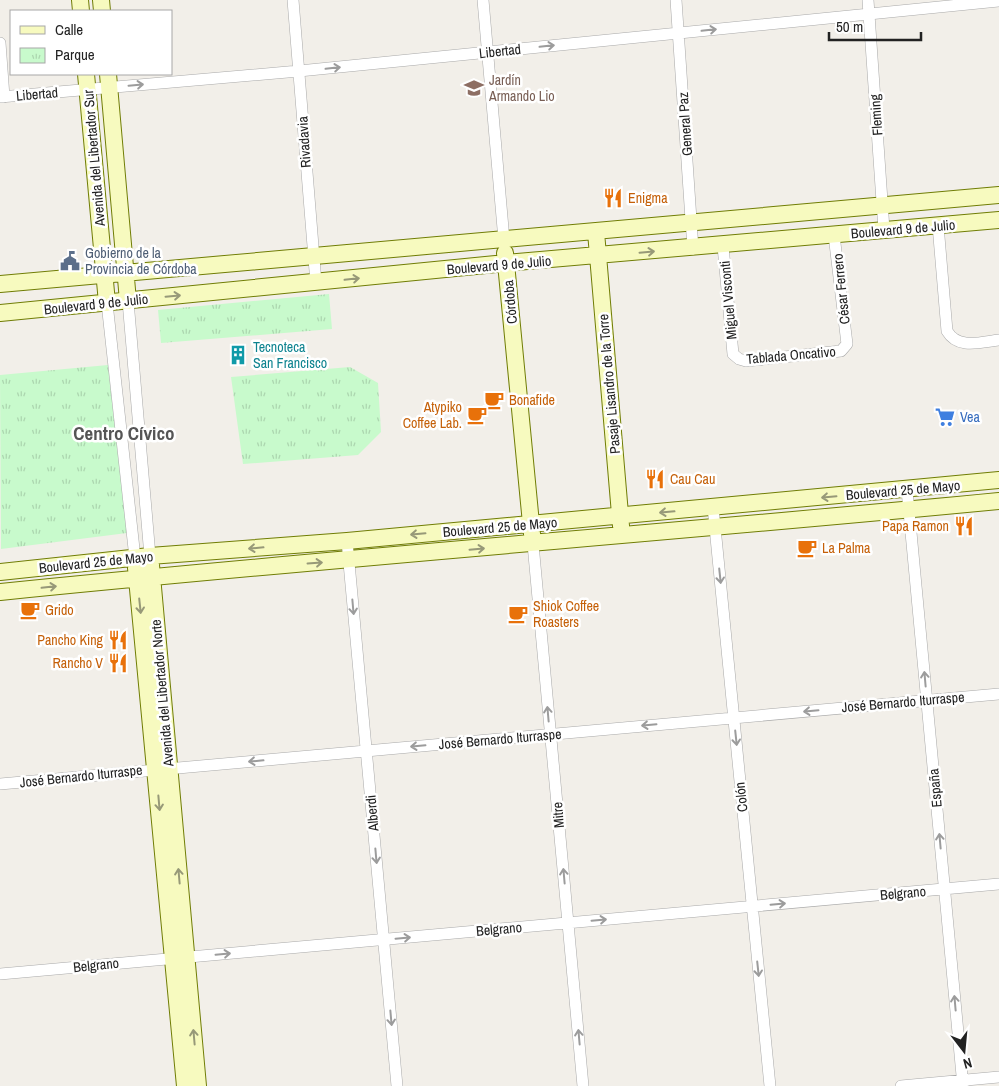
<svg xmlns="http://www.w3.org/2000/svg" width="999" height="1086" font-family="'Archivo Narrow',sans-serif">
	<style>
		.park { fill: url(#park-tufts) }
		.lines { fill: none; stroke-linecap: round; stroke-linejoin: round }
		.street-casing { stroke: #a9a9a9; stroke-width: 12 }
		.secondary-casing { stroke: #707d05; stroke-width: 18 }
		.street { stroke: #fff; stroke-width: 11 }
		.secondary { stroke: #f7fabf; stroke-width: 16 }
		.oneway { stroke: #9c9c9c }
		.oneway2 { stroke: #979978 }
		.labels { text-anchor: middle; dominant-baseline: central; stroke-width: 5; stroke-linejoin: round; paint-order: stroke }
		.street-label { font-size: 14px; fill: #222; stroke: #fff }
		.education-label { font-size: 14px; fill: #785e54; stroke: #fff; text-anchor: start }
		.food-label { font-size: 14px; fill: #c56008; stroke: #fff; text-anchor: start }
		.service-label { font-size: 14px; fill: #4e5e75; stroke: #fff; text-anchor: start }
		.culture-label { font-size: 14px; fill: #0d838f; stroke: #fff; text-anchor: start }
		.shop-label { font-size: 14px; fill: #366cbe; stroke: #fff; text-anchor: start }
		.district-label { font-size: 19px; font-weight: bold; fill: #555; stroke: #fff }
	</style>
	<defs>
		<pattern id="park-tufts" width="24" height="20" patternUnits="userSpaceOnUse" patternTransform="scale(1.25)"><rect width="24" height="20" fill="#c8facc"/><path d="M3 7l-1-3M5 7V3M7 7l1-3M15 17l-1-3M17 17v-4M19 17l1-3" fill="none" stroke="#acd6af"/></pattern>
	</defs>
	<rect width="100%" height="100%" fill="#f2efe9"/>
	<path class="park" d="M329 294 332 329 161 343 158 310Z
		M108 365 127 533 1 549 0 375Z
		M350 367 378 383 381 432 358 455 243 464 231 377Z"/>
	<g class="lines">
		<defs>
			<path id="street" d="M293 0 316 283
				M483 0 504 240
				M676 0 693 249
				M868 0 884 230
				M0 43 4 97
				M0 97 299 71 999 1
				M938 225 947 331C958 350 981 342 999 340
				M723 246 733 354 739 359 746 361 841 351 847 344 834 235
				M128 301 150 556
				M107 303 135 558
				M907 490 963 1086
				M713 507 770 1086
				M347 541 397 1086
				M533 544 583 1086
				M0 784 999 694
				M0 974 999 884
				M901 1086 999 1077"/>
			<path id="secondary" d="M80 0 81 11
				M101 0 102 11
				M86 74 107 303
				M108 74 128 301
				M596 232 621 526
				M505 253 532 534
				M0 284 999 195
				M0 313 506 263 999 220
				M151 565 198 1086
				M136 568 185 1086
				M0 572 150 556 347 541 999 480
				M0 592C333 558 666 533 999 501"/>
		</defs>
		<use href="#street" class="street-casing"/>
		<use href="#secondary" class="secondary-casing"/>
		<use href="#street" class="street"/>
		<use href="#secondary" class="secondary"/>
	</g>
	<defs><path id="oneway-shaft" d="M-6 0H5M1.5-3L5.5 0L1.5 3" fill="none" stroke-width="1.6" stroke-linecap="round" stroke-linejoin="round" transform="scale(1.25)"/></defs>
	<g class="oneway">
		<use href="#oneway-shaft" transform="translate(709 30) rotate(-6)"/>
		<use href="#oneway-shaft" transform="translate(547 46) rotate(-6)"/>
		<use href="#oneway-shaft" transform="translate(333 68) rotate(-6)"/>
		<use href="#oneway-shaft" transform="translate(136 85) rotate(-5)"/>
		<use href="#oneway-shaft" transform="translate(720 576) rotate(84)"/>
		<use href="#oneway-shaft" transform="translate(353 607) rotate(85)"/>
		<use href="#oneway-shaft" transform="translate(925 679) rotate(-95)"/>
		<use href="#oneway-shaft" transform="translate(811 711) rotate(175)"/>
		<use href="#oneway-shaft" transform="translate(548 714) rotate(-95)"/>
		<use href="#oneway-shaft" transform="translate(649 725) rotate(175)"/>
		<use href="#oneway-shaft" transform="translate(736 738) rotate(84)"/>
		<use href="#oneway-shaft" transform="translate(418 746) rotate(175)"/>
		<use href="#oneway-shaft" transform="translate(256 761) rotate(175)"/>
		<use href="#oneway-shaft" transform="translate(940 841) rotate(-95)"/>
		<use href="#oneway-shaft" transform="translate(376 856) rotate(85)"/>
		<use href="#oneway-shaft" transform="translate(564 876) rotate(-95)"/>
		<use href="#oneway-shaft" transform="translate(778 904) rotate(-5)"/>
		<use href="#oneway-shaft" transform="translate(599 920) rotate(-5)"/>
		<use href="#oneway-shaft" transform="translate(403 938) rotate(-5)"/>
		<use href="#oneway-shaft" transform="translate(223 954) rotate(-5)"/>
		<use href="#oneway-shaft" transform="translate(758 969) rotate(84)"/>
		<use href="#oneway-shaft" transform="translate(955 1003) rotate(-95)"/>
		<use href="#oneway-shaft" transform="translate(391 1018) rotate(85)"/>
		<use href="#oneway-shaft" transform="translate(579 1037) rotate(-95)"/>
	</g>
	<g class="oneway2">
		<use href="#oneway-shaft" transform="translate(647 252) rotate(-5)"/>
		<use href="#oneway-shaft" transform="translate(352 279) rotate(-6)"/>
		<use href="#oneway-shaft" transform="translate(173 296) rotate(-5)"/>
		<use href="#oneway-shaft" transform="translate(829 497) rotate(175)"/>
		<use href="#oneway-shaft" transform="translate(667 512) rotate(175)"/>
		<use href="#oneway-shaft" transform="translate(418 534) rotate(175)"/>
		<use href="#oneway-shaft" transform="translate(256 548) rotate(175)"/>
		<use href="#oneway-shaft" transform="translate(477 549) rotate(-5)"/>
		<use href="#oneway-shaft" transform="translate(315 563) rotate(-4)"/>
		<use href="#oneway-shaft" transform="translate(49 587) rotate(-6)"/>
		<use href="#oneway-shaft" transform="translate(140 606) rotate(84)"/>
		<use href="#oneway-shaft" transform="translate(159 803) rotate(85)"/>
		<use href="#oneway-shaft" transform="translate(179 876) rotate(-95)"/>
		<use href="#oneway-shaft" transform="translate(194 1037) rotate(-95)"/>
	</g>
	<defs>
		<symbol id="school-bare" viewBox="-9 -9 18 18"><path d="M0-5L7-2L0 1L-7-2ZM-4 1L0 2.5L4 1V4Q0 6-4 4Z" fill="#8d6e63" stroke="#fff" stroke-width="2.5" paint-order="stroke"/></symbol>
		<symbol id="restaurant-bare" viewBox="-9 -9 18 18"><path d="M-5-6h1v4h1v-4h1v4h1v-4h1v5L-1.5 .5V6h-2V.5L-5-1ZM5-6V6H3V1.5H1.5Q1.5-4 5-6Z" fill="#e8710a" stroke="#fff" stroke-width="2.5" paint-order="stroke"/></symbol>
		<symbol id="civic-bare" viewBox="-9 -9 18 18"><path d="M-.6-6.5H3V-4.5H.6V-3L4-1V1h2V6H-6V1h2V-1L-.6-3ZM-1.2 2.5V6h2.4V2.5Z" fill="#5c6f8a" stroke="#fff" stroke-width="2.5" paint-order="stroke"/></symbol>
		<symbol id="building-bare" viewBox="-9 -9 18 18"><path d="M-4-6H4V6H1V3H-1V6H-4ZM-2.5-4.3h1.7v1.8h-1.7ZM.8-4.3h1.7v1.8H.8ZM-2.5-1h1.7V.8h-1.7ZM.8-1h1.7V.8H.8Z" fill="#0f9aa8" stroke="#fff" stroke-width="2.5" paint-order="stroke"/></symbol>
		<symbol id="cafe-bare" viewBox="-9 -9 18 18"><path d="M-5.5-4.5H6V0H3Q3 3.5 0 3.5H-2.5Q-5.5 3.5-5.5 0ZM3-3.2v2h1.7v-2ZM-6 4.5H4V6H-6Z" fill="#e8710a" stroke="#fff" stroke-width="2.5" paint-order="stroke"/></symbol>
		<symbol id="supermarket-bare" viewBox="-9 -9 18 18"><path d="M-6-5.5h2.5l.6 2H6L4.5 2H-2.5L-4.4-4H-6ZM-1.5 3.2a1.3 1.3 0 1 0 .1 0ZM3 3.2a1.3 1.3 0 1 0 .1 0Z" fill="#3f7fe0" stroke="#fff" stroke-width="2.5" paint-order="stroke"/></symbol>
	</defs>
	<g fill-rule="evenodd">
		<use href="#school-bare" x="460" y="74" width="28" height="28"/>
		<use href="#restaurant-bare" x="599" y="184" width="28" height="28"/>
		<use href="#civic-bare" x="56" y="247" width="28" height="28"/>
		<use href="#building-bare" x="224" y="341" width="28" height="28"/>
		<use href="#cafe-bare" x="480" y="386" width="28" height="28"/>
		<use href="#cafe-bare" x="463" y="401" width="28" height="28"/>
		<use href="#supermarket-bare" x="931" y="403" width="28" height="28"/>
		<use href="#restaurant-bare" x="641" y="465" width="28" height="28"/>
		<use href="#restaurant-bare" x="950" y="512" width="28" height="28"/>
		<use href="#cafe-bare" x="793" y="534" width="28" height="28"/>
		<use href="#cafe-bare" x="16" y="596" width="28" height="28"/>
		<use href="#cafe-bare" x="504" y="600" width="28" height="28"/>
		<use href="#restaurant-bare" x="104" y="626" width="28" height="28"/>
		<use href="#restaurant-bare" x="104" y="649" width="28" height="28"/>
	</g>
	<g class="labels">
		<g class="street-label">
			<text transform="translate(500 51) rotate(-6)">Libertad</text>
			<text transform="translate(37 94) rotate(-5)">Libertad</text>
			<text transform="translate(876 115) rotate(-94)">Fleming</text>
			<text transform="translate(685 124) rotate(-94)">General Paz</text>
			<text transform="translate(304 142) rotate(-94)">Rivadavia</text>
			<text transform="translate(94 158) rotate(-95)">Avenida del Libertador Sur</text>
			<text transform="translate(903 229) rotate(-5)">Boulevard 9 de Julio</text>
			<text transform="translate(499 265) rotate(-5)">Boulevard 9 de Julio</text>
			<text transform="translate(841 289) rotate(-96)">César Ferrero</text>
			<text transform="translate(728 300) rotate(-95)">Miguel Visconti</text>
			<text transform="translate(510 302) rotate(-95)">Córdoba</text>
			<text transform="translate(96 304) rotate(-6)">Boulevard 9 de Julio</text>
			<text transform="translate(791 355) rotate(-5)">Tablada Oncativo</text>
			<text transform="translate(609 384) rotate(-95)">Pasaje Lisandro de la Torre</text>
			<text transform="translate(903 490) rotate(-5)">Boulevard 25 de Mayo</text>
			<text transform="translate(500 527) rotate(-5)">Boulevard 25 de Mayo</text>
			<text transform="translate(96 562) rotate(-6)">Boulevard 25 de Mayo</text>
			<text transform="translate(162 693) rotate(-95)">Avenida del Libertador Norte</text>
			<text transform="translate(903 702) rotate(-5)">José Bernardo Iturraspe</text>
			<text transform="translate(500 739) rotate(-5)">José Bernardo Iturraspe</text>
			<text transform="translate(81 776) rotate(-6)">José Bernardo Iturraspe</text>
			<text transform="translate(935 788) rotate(-95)">España</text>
			<text transform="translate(741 797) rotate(-96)">Colón</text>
			<text transform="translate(372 813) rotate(-95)">Alberdi</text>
			<text transform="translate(558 815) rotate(-95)">Mitre</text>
			<text transform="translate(903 893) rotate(-5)">Belgrano</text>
			<text transform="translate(499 929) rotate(-5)">Belgrano</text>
			<text transform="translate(96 965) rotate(-6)">Belgrano</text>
		</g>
		<g class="education-label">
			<text x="489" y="80">Jardín<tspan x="489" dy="16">Armando Lio</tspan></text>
		</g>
		<g class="food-label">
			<text x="628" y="198">Enigma</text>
			<text x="509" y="400">Bonafide</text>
			<text x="462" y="407" text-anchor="end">Atypiko<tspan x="462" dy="16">Coffee Lab.</tspan></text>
			<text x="670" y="479">Cau Cau</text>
			<text x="949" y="526" text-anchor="end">Papa Ramon</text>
			<text x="822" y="548">La Palma</text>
			<text x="533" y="606">Shiok Coffee<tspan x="533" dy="16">Roasters</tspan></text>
			<text x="45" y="610">Grido</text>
			<text x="103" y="640" text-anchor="end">Pancho King</text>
			<text x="103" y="663" text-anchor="end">Rancho V</text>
		</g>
		<g class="service-label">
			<text x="85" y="253">Gobierno de la<tspan x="85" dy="16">Provincia de Córdoba</tspan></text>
		</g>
		<g class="culture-label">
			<text x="253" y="347">Tecnoteca<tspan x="253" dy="16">San Francisco</tspan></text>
		</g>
		<g class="shop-label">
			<text x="960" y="417">Vea</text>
		</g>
		<g class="district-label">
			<text x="124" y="433">Centro Cívico</text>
		</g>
	</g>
	<rect x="10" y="10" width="162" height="65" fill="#ffffff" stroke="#a7a7a7"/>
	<rect x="20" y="26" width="25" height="8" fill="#f7fabf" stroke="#a7a7a7"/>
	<text x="55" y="35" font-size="15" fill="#222222">Calle</text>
	<rect x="20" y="48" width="25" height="15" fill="url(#park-tufts)" stroke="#a7a7a7"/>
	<text x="55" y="60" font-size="15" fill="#222222">Parque</text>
	<g transform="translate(964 1051) rotate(164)" stroke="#ffffff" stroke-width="4" paint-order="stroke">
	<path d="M0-4L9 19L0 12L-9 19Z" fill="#222222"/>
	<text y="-8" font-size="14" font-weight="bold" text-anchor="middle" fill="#222222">N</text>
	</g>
	<path d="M829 32v8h92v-8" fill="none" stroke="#222222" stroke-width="2.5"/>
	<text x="836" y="32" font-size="15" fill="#222222" stroke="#ffffff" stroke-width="4" paint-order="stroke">50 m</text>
</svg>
